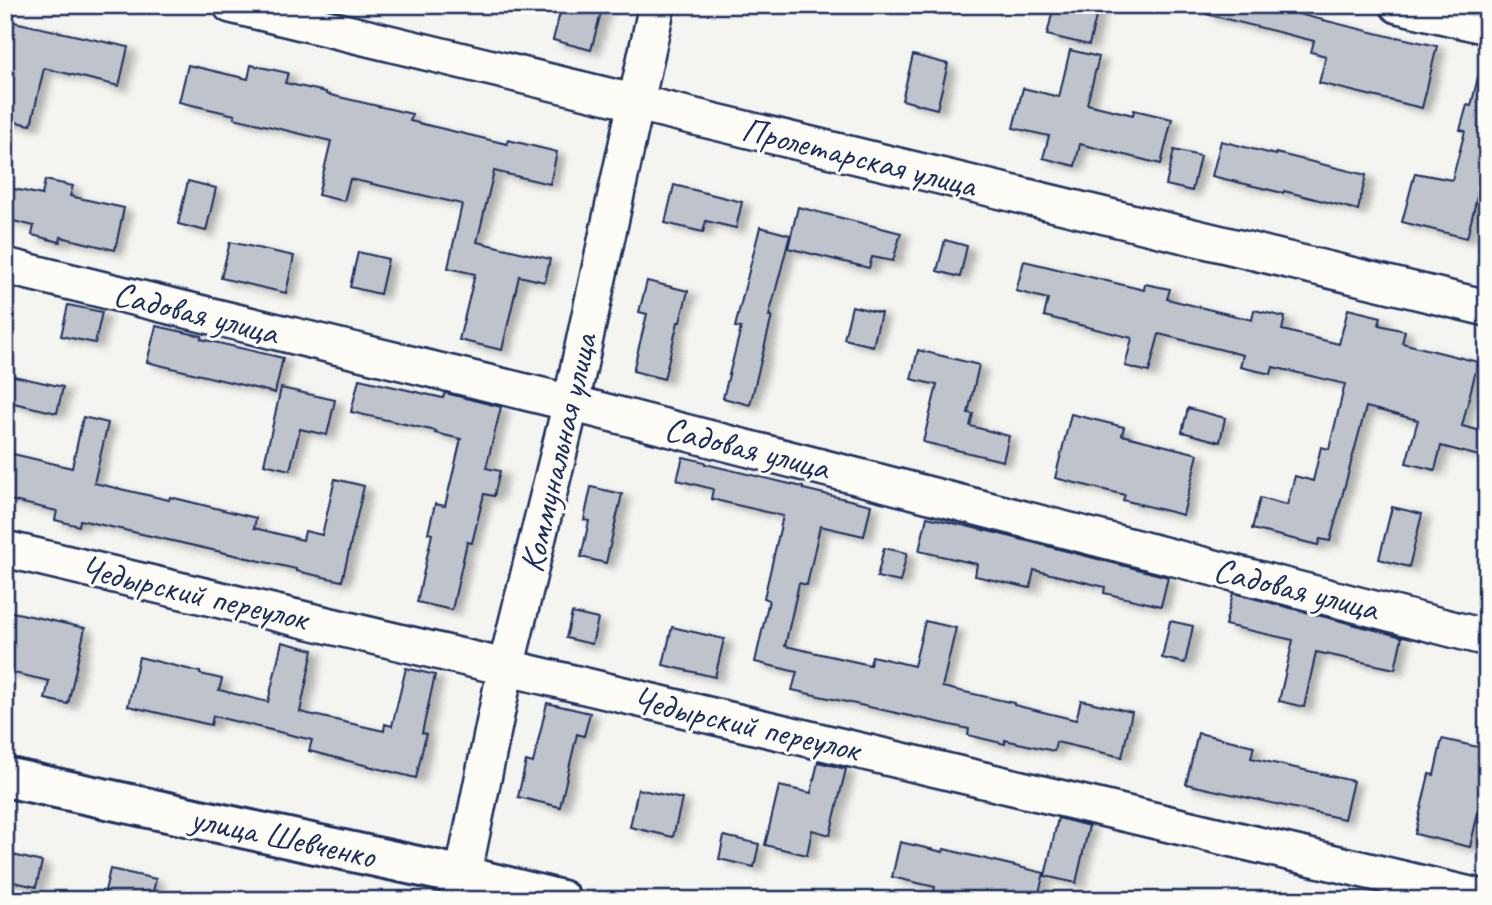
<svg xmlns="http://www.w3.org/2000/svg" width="1492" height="905" font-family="Caveat,sans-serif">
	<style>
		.building { fill: #bfc3cc; stroke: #1b2f5e; stroke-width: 2; filter: url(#shadow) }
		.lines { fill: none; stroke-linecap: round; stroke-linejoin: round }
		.minor-casing { stroke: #1b2f5e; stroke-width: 40 }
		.tertiary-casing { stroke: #1b2f5e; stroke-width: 44 }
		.minor { stroke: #fdfcf7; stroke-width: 35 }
		.tertiary { stroke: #fdfcf7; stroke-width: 38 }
		.labels { text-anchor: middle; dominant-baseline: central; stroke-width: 6; stroke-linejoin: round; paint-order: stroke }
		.street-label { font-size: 35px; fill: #1b2f5e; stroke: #fdfcf7 }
	</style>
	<defs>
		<filter id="shadow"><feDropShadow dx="8" dy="4.5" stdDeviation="3.5" flood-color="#0004"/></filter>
	</defs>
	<rect width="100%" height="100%" fill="#f4f4f1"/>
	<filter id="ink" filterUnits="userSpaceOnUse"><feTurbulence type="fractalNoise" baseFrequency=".0143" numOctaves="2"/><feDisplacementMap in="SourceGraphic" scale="14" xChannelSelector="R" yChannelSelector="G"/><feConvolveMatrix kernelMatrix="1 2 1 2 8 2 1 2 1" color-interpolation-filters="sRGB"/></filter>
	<g filter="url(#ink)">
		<path class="building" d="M562 5H603L591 50 553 40Z
			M1054 5H1099L1089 45 1047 35Z
			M1207 5H1283L1282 10 1396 38 1397 37 1437 46 1422 108 1319 83 1326 56 1311 52 1314 41 1206 14Z
			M5 20 128 47 119 86 44 68 31 125 5 120Z
			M1070 50 1099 57 1087 104 1133 115 1134 110 1172 119 1161 164 1080 144 1075 166 1043 158 1049 136 1013 128 1023 88 1059 97Z
			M913 55 948 64 937 109 902 100Z
			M188 65 248 79 251 65 288 73 285 83 326 92V94L412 114 410 121 507 144 508 140 557 152 550 184 494 171 477 242 550 259 545 282 519 276 502 350 459 340 475 274 448 268 462 204 350 179 344 201 318 195 331 141 234 118 235 115 179 102Z
			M1478 77 1487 78V173L1483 172 1467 238 1402 222 1415 173 1452 180 1465 131 1460 130 1467 105 1471 106Z
			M1221 141 1276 155V153L1366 175 1358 210 1284 191 1283 193 1212 176Z
			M1174 150 1200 156 1192 191 1166 185Z
			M45 180 73 186 70 196 124 208 115 250 61 237 60 242 32 235 34 226 5 219V187L42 195Z
			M188 181 216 188 206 231 178 224Z
			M674 185 742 202 736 228 706 221 703 232 665 223Z
			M798 207 901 233 893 261 872 257 869 268 788 248Z
			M760 227 790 235 769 316H772L750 405 723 398 741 328 735 327Z
			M945 240 967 246 960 277 937 271Z
			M230 242 294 256 286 293 221 278Z
			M358 252 388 259 380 294 350 287Z
			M1024 261 1144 290 1145 284 1170 289 1167 299 1252 320 1254 310 1285 317 1282 330 1339 344 1348 309 1381 317 1379 325 1405 331 1402 343 1478 362 1462 426 1485 432 1479 456 1441 446 1435 470 1406 463 1418 420 1366 407 1330 541 1320 539 1318 545 1252 529 1260 498 1287 505 1295 476 1313 481 1321 447 1329 449 1345 384 1273 367 1271 374 1240 367 1243 355 1159 334 1149 372 1125 366 1132 338 1044 316 1048 299 1016 291Z
			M647 281 688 291 680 322H678L664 379 633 371 647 314 639 312Z
			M68 305 102 312 95 343 61 336Z
			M852 306 881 313 873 346 844 339Z
			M156 326 202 336 201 339 283 358 275 393 147 362Z
			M918 350 979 365 968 413 973 414 970 426 1009 436 1003 461 923 442 937 385 911 379Z
			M5 374 63 387 57 413 5 401Z
			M359 379 443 398 445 393 501 407 486 468 500 471 494 496 484 494 472 543 467 542 452 610 417 602 432 534 428 533 435 504 445 506 461 439 435 433 436 431 351 412Z
			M281 388 335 400 327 435 300 429 290 470 264 464Z
			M1188 408 1225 418 1220 442 1182 432Z
			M1071 414 1124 427 1122 435 1198 454 1183 515 1123 500 1125 495 1055 478Z
			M83 417 108 423 94 483 169 500 170 497 256 518 254 528 303 540 305 531 322 535 335 479 364 486 342 581 296 571V569L80 520 79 526 55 520 57 511 5 499V452L72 468Z
			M683 457 705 462V464L803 487V489L871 505 864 536 820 526 807 585 799 583 785 646 870 665 872 656 914 666 925 621 956 628 942 687 1014 703V705L1076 720 1081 700 1132 712 1122 757 1056 742 1054 751 1005 740V744L968 735 969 729 792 690 797 672 755 662 769 600 764 598 783 516 711 499 713 489 677 480Z
			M591 487 622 494 606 563 581 557 589 521 584 520Z
			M1392 507 1422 514 1409 567 1379 559Z
			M927 517 996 533 1168 577 1161 606 1104 593 1105 587 1034 570 1030 588 975 576 977 564 919 551Z
			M884 548 907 553 900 582 877 577Z
			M1233 593 1402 637 1395 669 1316 652 1304 707 1279 701 1293 640 1225 625Z
			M8 611 85 628 68 704 45 699 49 681 5 671V624Z
			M572 613 598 619 592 644 566 638Z
			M1170 621 1193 626 1185 663 1162 658Z
			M672 627 724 639 715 677 663 665Z
			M282 642 313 650 300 712 384 731 385 724 392 726 406 668 435 675 422 733 426 734 416 778 309 751 312 740 213 716 211 725 128 706 139 657 200 672V674L222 679 219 690 268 702Z
			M547 703 590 713 584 736 577 734 560 807 518 797 526 761 533 763Z
			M1198 733 1254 746 1251 758 1353 781 1344 819 1186 784Z
			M1442 739 1487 749V775L1470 847 1415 834 1429 774 1434 775Z
			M818 762 846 769 830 835 812 830 807 855 765 845 779 786 811 793Z
			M638 789 682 799 673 837 630 827Z
			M1058 818 1089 826 1076 883 1045 876Z
			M724 836 759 844 754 867 719 859Z
			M900 842 943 852 944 849 1044 873 1037 900H951L933 896 935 887 892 877Z
			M9 854 42 862 36 887 5 880V871Z
			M110 869 156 879 151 900H103Z"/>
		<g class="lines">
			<defs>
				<path id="minor" d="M231 5 1487 308
					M1398 5 1487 26
					M5 266 571 403 1487 638
					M5 549 1487 899
					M458 900 506 667 571 403 657 5"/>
				<path id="tertiary" d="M5 777 464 876 561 900"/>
			</defs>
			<use href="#minor" class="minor-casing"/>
			<use href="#tertiary" class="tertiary-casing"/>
			<use href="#minor" class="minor"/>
			<use href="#tertiary" class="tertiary"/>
		</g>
	</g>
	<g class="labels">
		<g class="street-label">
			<text transform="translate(859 157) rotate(14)">Пролетарская улица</text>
			<text transform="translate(196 313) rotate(14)">Садовая улица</text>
			<text transform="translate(747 448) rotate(14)">Садовая улица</text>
			<text transform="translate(558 453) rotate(-77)">Коммунальная улица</text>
			<text transform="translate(1296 589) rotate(14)">Садовая улица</text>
			<text transform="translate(194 593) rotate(13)">Чедырский переулок</text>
			<text transform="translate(746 724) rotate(13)">Чедырский переулок</text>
			<text transform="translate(283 837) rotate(12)">улица Шевченко</text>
		</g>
	</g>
	<rect width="1492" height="905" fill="none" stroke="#fdfcf7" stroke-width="28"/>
	<rect x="14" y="14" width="1464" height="877" fill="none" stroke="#1b2f5e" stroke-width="2.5" filter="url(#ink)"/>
</svg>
